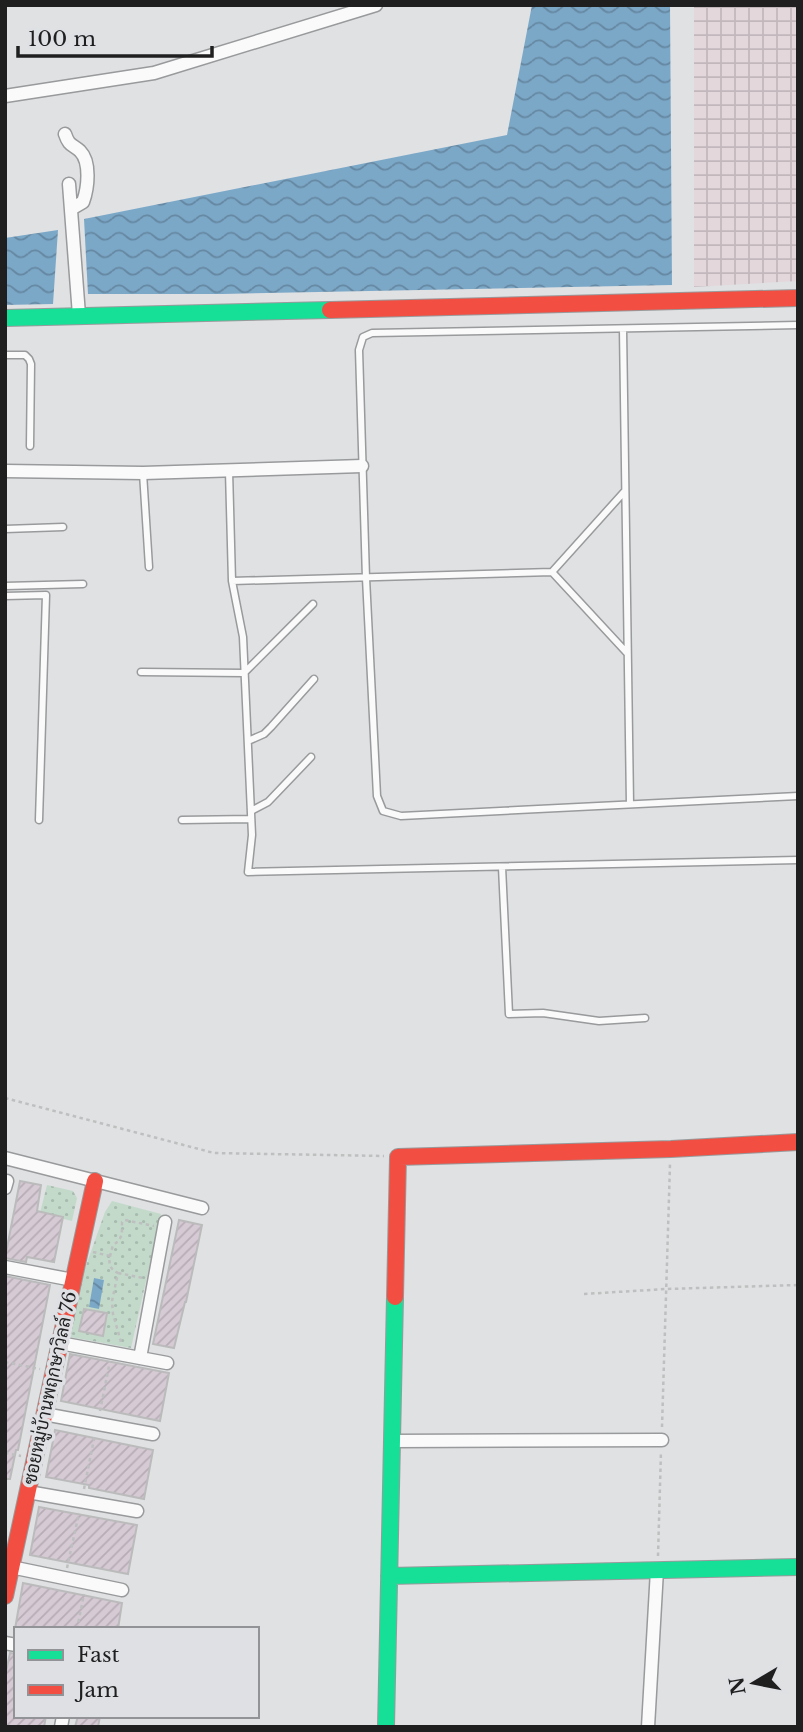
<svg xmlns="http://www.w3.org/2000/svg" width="803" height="1732" font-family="'Libre Baskerville',Sarabun,serif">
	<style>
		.industrial { fill: url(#industrial-grid) }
		.grass { fill: url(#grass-dots) }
		.water { fill: url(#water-waves) }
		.building { fill: url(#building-hatch); stroke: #bbbbbc; stroke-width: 2 }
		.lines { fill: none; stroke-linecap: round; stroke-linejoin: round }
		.lane-casing { stroke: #989a9b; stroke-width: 9 }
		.street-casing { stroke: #989a9b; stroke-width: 15 }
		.fast-casing { stroke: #989a9b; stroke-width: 18 }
		.jam-casing { stroke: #989a9b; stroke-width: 18 }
		.path { stroke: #bebfbf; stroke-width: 2.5; stroke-dasharray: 3.5 3.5; stroke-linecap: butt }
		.lane { stroke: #fafafb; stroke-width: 6 }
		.street { stroke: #fafafb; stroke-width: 12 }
		.fast { stroke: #16e098; stroke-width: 16 }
		.jam { stroke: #f24e42; stroke-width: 16 }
		.labels { text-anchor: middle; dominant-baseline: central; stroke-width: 7; stroke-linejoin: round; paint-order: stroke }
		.street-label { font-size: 18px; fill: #1f1f20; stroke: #dee0e4 }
	</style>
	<defs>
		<pattern id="industrial-grid" width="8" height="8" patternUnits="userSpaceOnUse" patternTransform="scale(1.75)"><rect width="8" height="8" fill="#e3d7dc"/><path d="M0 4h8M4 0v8" fill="none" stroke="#c2b8bc"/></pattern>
		<pattern id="grass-dots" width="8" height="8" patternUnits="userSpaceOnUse" patternTransform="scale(1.75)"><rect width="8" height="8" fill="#c3dacb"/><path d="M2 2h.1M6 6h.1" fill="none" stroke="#a7bbae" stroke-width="1.8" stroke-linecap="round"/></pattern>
		<pattern id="water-waves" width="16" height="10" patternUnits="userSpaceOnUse" patternTransform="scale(1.75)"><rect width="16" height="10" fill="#7ca8c8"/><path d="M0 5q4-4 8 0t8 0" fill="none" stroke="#6588a2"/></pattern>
		<pattern id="building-hatch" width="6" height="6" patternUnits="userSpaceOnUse" patternTransform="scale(1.75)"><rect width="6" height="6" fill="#d6cad4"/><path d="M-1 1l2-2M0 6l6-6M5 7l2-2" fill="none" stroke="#b7adb6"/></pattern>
	</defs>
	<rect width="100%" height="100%" fill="#dfe1e3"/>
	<path class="industrial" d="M694 5H798V281L694 287Z"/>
	<path class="grass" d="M47 1185 73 1191 77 1198 72 1221 40 1213Z
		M112 1201 161 1214 131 1348 70 1337 82 1277 105 1212Z"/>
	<path class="water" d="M532 5H670L672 285 222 294H88L84 219 507 135Z
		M58 230 53 304 5 305V238Z
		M94 1278 104 1280 99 1309 89 1307Z"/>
	<path class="building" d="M20 1181 41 1185 37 1211 63 1217 54 1262 27 1257 26 1262 5 1258Z
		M179 1220 202 1225 186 1302H185L174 1348 153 1344Z
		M5 1276 50 1285 18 1450H16L10 1479H5Z
		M84 1309 107 1313 103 1336 79 1331Z
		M70 1354 169 1373 160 1421 61 1401Z
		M55 1430 153 1450 144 1499 89 1488V1485L46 1477Z
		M39 1507 137 1525 128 1574 30 1555Z
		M23 1583 122 1603 118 1629H15Z
		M10 1653 16 1654V1716H46L44 1727H5V1676Z
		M78 1716H100L98 1727H75Z"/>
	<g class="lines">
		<defs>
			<path id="lane" d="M798 325 372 333 363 337 359 350 366 578 377 796 383 811 401 816 798 796
				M623 329 630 804
				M5 355H25L29 359 31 364 30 446
				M229 471 232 581 243 637 252 835 248 872 798 860
				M143 473 149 567
				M5 529 63 527
				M552 572 627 653
				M232 581 552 572 624 492
				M5 586 83 584
				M5 596 46 595 39 820
				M141 672 244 673 313 604
				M248 741 264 734 271 727 314 679
				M251 811 268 802 311 757
				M182 820 251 819
				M502 867 509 1014 543 1013 599 1021 645 1018"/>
			<path id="street" d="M5 96 154 73 376 5
				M65 134C69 146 72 144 80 151 91 162 88 188 83 202L71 209
				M69 184 79 315
				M5 471 143 473 362 466
				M5 1158 202 1208
				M5 1188 7 1181
				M5 1267 73 1280
				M60 1343 167 1363
				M140 1358 165 1222
				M44 1414 153 1434
				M392 1441 662 1440
				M28 1492 137 1511
				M11 1567 122 1590
				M5 1643 16 1645
				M61 1727 63 1716
				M648 1727 657 1570"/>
			<path id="fast" d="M5 318 330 310
				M389 1576 798 1567
				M386 1727 395 1297"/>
			<path id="jam" d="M330 310 798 298
				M395 1297 398 1157 671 1149 798 1142
				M5 1596 95 1181"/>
		</defs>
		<use href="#lane" class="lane-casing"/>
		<use href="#street" class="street-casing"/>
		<use href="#fast" class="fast-casing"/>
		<use href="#jam" class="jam-casing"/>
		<path class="path" d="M5 1098 214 1153 384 1156
			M93 1252 110 1256
			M118 1273 143 1278
			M584 1294 666 1289 798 1285
			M121 1342 113 1314 112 1301 118 1273C105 1267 110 1257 113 1245 123 1239 122 1233 122 1222L125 1220 154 1226
			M5 1362 40 1369
			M100 1411 109 1366
			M662 1427 670 1164
			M5 1453 21 1456
			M84 1489 95 1434
			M658 1556 661 1451
			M67 1568 79 1513
			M77 1629 84 1594"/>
		<use href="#lane" class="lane"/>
		<use href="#street" class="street"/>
		<use href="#fast" class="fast"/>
		<use href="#jam" class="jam"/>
	</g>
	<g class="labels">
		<g class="street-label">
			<text transform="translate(50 1388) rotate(-78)">ซอยหมู่บ้านพฤกษาวิลล์ 76</text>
		</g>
	</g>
	<rect width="803" height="1732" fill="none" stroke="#1f1f20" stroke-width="14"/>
	<rect x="14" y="1627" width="245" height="91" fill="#dee0e4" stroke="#929396" stroke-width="2"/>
	<rect x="28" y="1650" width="35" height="10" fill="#16e098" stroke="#929396" stroke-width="2"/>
	<text x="77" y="1662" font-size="21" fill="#1f1f20">Fast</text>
	<rect x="28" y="1685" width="35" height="10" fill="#f24e42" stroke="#929396" stroke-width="2"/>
	<text x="77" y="1697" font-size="21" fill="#1f1f20">Jam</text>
	<g transform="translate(754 1683) rotate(260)" stroke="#dee0e4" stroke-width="5" paint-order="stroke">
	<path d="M0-5L12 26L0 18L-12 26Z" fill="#1f1f20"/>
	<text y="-10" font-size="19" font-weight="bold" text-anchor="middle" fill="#1f1f20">N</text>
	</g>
	<path d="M18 46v10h194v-10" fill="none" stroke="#1f1f20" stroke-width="3.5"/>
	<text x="28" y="46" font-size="21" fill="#1f1f20" stroke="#dee0e4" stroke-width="5" paint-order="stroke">100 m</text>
</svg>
